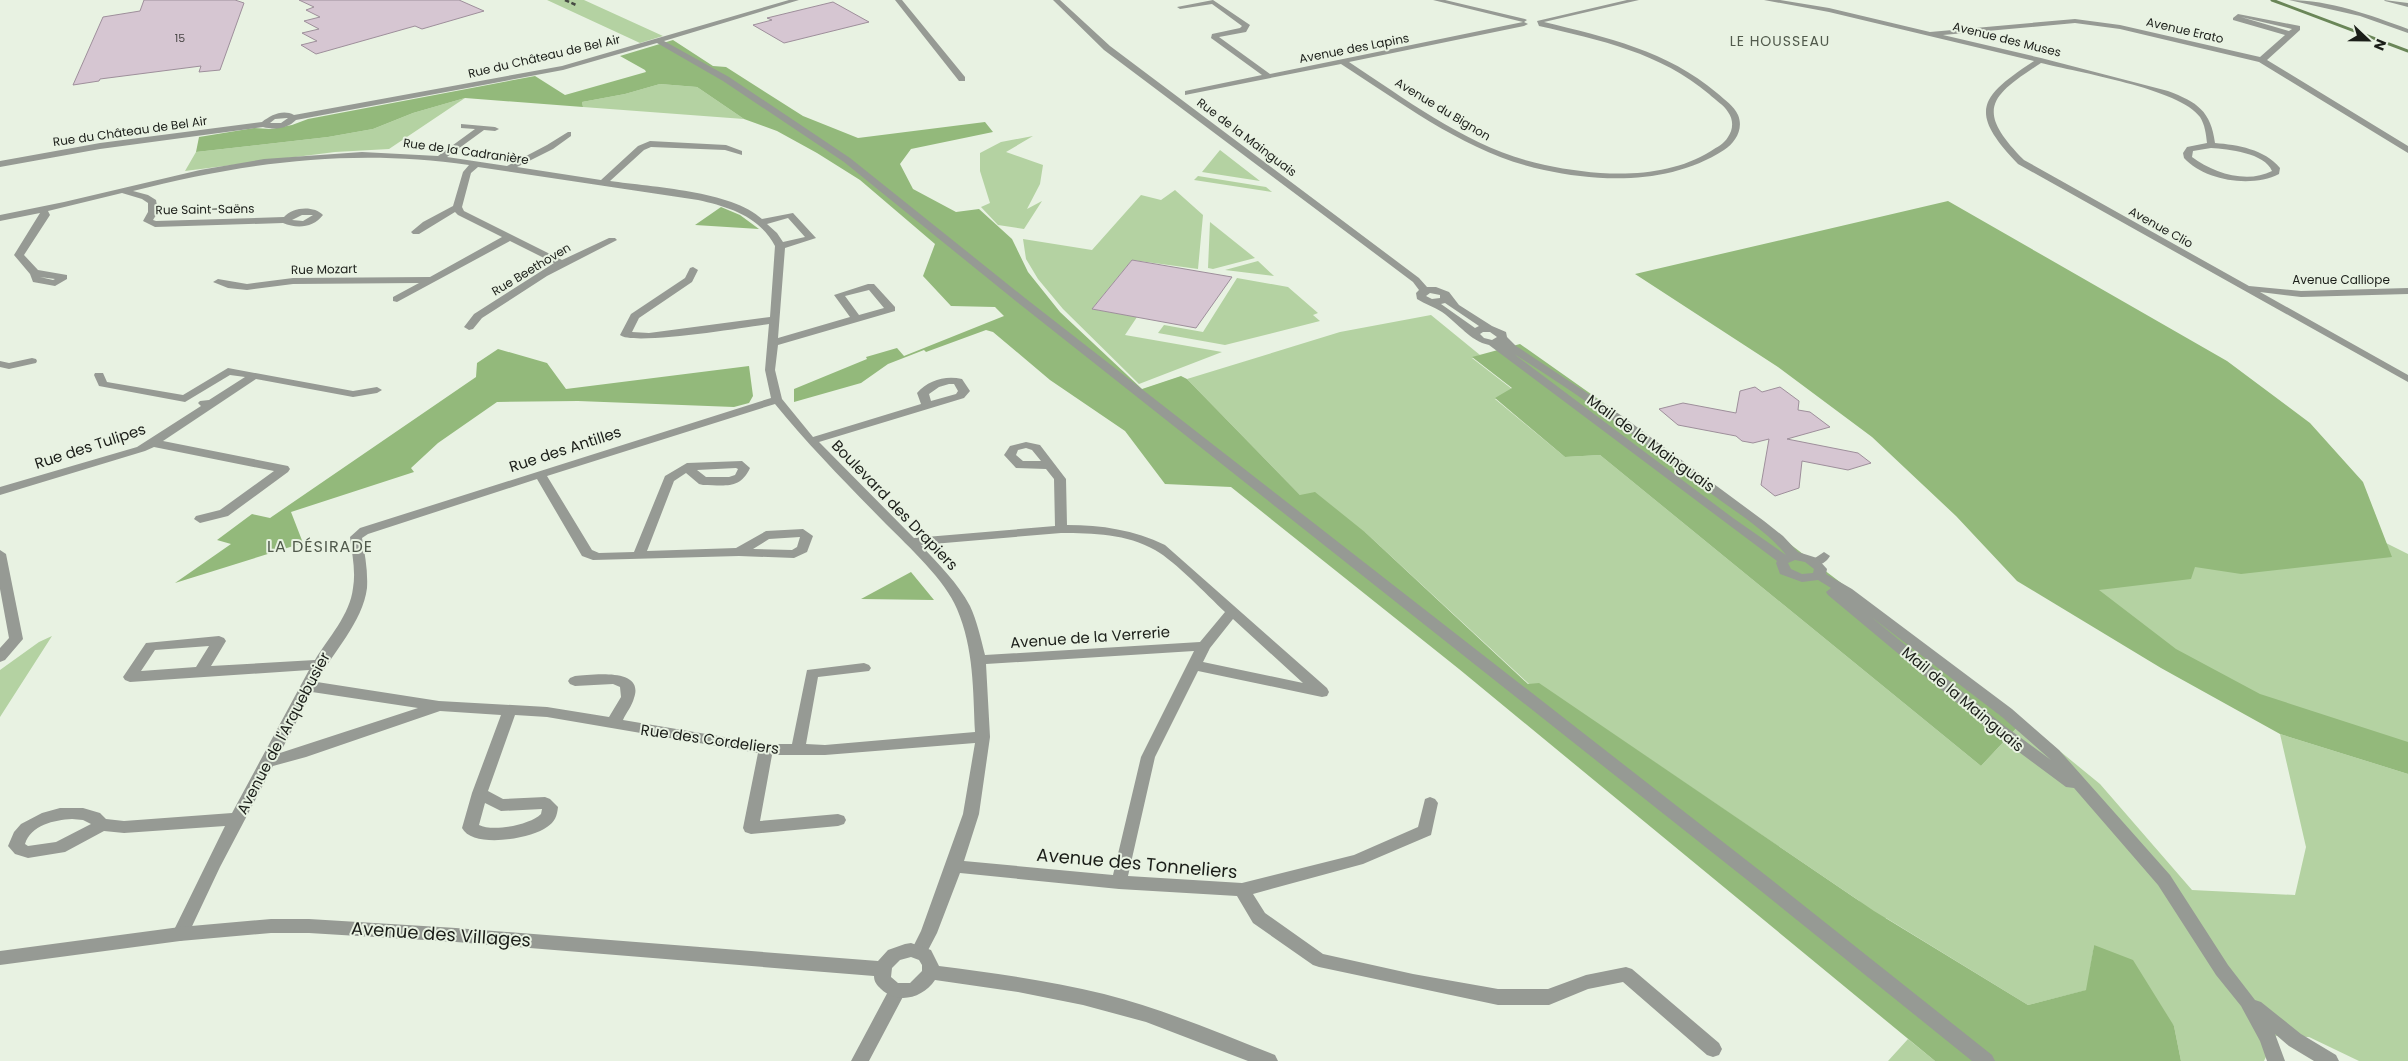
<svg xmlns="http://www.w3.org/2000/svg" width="2408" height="1061" font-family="Poppins,sans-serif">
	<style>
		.green { fill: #b4d2a2 }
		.forest { fill: #93b97b }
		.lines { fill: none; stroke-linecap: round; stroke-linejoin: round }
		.stream { stroke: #6a8658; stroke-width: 3 }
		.building { fill: #d6c6d2; stroke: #9e8f9b }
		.minor { fill: #969a94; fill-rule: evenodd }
		.tertiary { fill: #969a94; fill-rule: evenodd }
		.rail { stroke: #464a43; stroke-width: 2.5; stroke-dasharray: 4.5 2.5; stroke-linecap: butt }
		.labels { text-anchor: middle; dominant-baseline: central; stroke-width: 4; stroke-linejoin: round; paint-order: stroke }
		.far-number-label { font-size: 11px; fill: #4a4847 }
		.far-street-label { font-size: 12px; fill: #1b1e19; stroke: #e8f2e2 }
		.far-neighbourhood-label { font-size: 14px; letter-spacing: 1px; fill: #515a4c; stroke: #e8f2e2 }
		.street-label { font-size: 15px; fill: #1b1e19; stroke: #e8f2e2 }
		.neighbourhood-label { font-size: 16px; letter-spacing: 1px; fill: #515a4c; stroke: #e8f2e2 }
		.near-street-label { font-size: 18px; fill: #1b1e19; stroke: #e8f2e2 }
	</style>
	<rect width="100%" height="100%" fill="#e8f2e2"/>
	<path class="green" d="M547 0H584L663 36 640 43Z
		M660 84 697 87 744 119 583 107 582 102 625 94Z
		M465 98 389 149 335 152 185 171 196 152 328 137 373 129 413 113Z
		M1033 136 1006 152 1043 165 1040 184 1027 209 1042 201 1024 229 998 225 981 207 990 203 980 171V153L1001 142Z
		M1220 150 1260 181 1202 172Z
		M1198 176 1266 187 1272 192 1194 180Z
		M1175 190 1203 215 1198 269 1132 260 1092 309 1137 317 1125 335 1222 352 1139 384 1063 309 1038 279 1026 259 1023 239 1092 250 1141 195 1161 200Z
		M1210 222 1255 258 1213 269 1208 268Z
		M1258 261 1274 276 1225 270Z
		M1237 278 1288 287 1318 313 1313 315 1320 321 1225 345 1158 333 1164 325 1203 332Z
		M1431 315 1480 355 1472 358 1512 389 1495 399 1565 457 1600 455 1981 766 2023 721 2100 784 2192 890 2295 895 2306 847 2280 734 2408 774V1061H2359L2309 1037 2276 1036 2264 1061H2181L2174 1026 2094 945 2087 990 2028 1005 1886 918 1880 921 1858 900 1539 684H1529L1366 533 1300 495 1187 379 1340 332Z
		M2386 543 2408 554V760L2298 723 2040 576Z
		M52 636 0 717V670L39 642Z
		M1908 1039 1935 1061H1888Z"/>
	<path class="forest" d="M673 40 713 66 726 67 803 116 858 138 985 122 993 132 911 149 900 164 913 189 956 212 979 209 1012 239 1028 272 1060 312 1142 389 1181 376 1187 379 1300 495 1315 492 1366 533 1528 684 1539 683 1874 911 2028 1005 2086 990 2094 945 2133 960 2174 1026 2181 1061H1935L1459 669 1231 487 1165 484 1125 431 1050 380 993 332 986 330 926 352 924 350 888 364 861 383 794 402V389L867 359 866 357 897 348 904 356 1004 316 995 307 951 306 923 276 935 244 860 180 817 153 777 131 744 119 697 87 660 84 625 94 582 102 583 107 465 98 413 113 373 129 328 137 196 152 199 137 254 128 271 129 292 125 308 119 535 76 565 95 646 72 645 70 620 56Z
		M1948 201 2227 361 2310 423 2363 482 2392 557 2241 574 2195 567 2191 579 2099 590 2176 649 2260 694 2408 742V774L2280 734 2161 668 2017 581 1956 516 1872 437 1778 367 1635 274Z
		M721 207 740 215 759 229 695 225Z
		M1520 344 1608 406 2023 721 1981 766 1600 455 1565 457 1495 398 1512 388 1472 357Z
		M498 349 547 363 566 389 749 366 753 396 749 403 734 407 578 401 497 402 438 443 411 468 414 472 291 512 303 543 175 583 231 544 217 540 252 514 270 518 476 377 477 363Z
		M911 572 934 600 861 599Z"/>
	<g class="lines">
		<path class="stream" d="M2272 0 2408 51"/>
	</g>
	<path class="building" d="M144 0H235L244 3 220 70 199 72 201 66 100 79 99 81 73 85 103 17 140 11Z
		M299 0H459L484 11 422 29 415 26 316 54 301 45 317 41 302 33 319 29 304 21 320 17 306 10 314 7Z
		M833 2 869 22 784 43 753 25 772 20 767 18Z
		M1132 260 1232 277 1196 328 1092 309Z
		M1755 387 1762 392 1780 387 1799 401 1798 410 1810 412 1830 427 1787 439 1858 453 1871 463 1848 470 1802 461 1799 488 1775 496 1761 485 1769 439 1753 443 1742 441 1736 436 1678 425 1659 409 1683 403 1736 413 1740 391Z"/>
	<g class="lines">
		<path class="minor" d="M789 0H799L664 41 729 77 850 158 1025 298 1768 877 1992 1055 1995 1061H1972L1756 887 1017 302 844 162 723 81 657 43 563 70 296 120C287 129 275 130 263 127L100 149 0 167V161L100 143 262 122C271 115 283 109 294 115L562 66ZM287 118H288L281 123H270L275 119Z
			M895 0H902L965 77V81H959Z
			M1213 0 1250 25 1246 32 1219 37 1270 74 1523 22 1433 0H1445L1525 19 1527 20 1524 22 1528 24 1524 26 1349 62C1410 102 1472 150 1545 165 1597 176 1663 181 1711 151 1717 147 1724 144 1728 137 1733 130 1734 120 1728 112 1724 105 1715 100 1709 94 1661 53 1600 40 1539 26L1537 21 1627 0H1639L1544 22C1606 37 1668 51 1717 93 1725 100 1734 106 1738 115 1744 129 1735 143 1724 150 1671 184 1604 183 1544 170 1468 154 1405 105 1341 64L1185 95V91L1262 75 1211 38 1212 34 1240 28 1242 26 1212 4 1180 9 1177 7Z
			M1764 0H1780L1829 8 1930 32 2075 19 2120 25 2260 57 2285 35 2233 20V18L2238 14 2300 26V30L2267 60 2408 146V153L2259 62 2120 29 2075 23 1943 35 2041 58 2168 91C2197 102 2211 111 2215 143 2238 145 2264 149 2280 168L2279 174C2252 188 2205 181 2184 158L2183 153 2187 147 2207 143C2206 134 2205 125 2200 117 2181 89 2076 72 2041 63 1989 97 1975 110 2024 160L2249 286 2301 291 2408 288V294L2301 297 2260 292 2408 375V382L2018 164C1968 112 1979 97 2034 61L1829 12ZM2241 17 2292 29 2289 31ZM2211 148C2228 149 2265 153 2272 171 2247 184 2213 173 2192 157L2193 151Z
			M2289 0C2330 0 2370 15 2408 29V33L2360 16Z
			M2384 0 2408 3V7L2385 1Z
			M461 124 495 127 499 129 495 131 484 130 447 157 507 166 547 145 568 132H571V136L553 149 517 167 601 180 638 146 650 141 726 145 742 151V155L725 150 651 147 644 150 610 181C652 187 732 191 762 219L793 213 816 238 785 248 778 338 850 317 834 295 868 284H874L895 307V311L778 345 775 370 782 399 813 437 921 404 917 393C928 380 946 375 962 379L970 391 964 398 819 442 914 538 1055 526 1054 479 1046 469 1016 468 1004 455 1010 446 1026 442 1040 445 1066 479 1067 525C1102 525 1134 530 1165 545L1327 688 1329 692 1327 696 1322 697 1198 671 1155 757 1128 876 1242 883 1354 855 1418 827 1425 799 1430 797 1435 799 1438 803 1431 835 1363 864 1253 894 1265 913 1323 954 1413 974 1498 989H1548L1586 975 1626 967 1632 969 1719 1043 1722 1049 1719 1055 1713 1057 1707 1055 1623 982 1588 989 1549 1005H1498L1319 967 1313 965 1253 923 1237 896 1119 889 960 873 937 933 925 956 919 958 913 956 911 951 921 931 963 814 975 743 825 755H772L760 821 838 814 844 816 846 820 844 824 838 826 751 834 745 832 743 828 758 753 547 717 515 715 488 791 503 799 545 797 550 799 558 807C557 816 555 822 547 827 531 839 473 849 462 828L472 793 501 715 440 711 306 757 273 766 220 867 186 939 180 941 174 939 172 934 225 826 124 833 104 831 65 852 28 858 15 854 8 846 14 832 21 824 42 813 60 808H83L100 813 106 819 124 821 232 813 309 670 130 682 125 680 123 677 146 643 219 636 224 638 226 641 211 666 315 660C328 638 350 615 353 588 356 571 352 554 350 537L360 528 771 398 765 370 769 324C747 327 632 346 620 335L631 314 685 278 690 268 693 267 698 270 692 282 639 318 632 332 649 333 770 317 775 246C759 216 729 207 698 200L478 167 471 173 462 207 464 211 562 260 609 238H615L617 240 547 276 482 318 473 329 469 330 464 327 474 314 554 263 510 241 397 302 393 301V297L419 283 293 284 247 290 228 288 213 282 218 279 247 284 293 278 430 277 502 237 458 215 455 212 419 234H413L411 232 423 222 453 206 463 172 469 165C353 148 246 162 133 191L148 195 156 200 158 212 153 220 156 221 284 217C292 207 314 205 323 215 313 228 297 229 283 223L155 227 143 221 148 212V203L142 199 122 193 48 211 50 215 24 255 38 270 67 275V279L55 286 33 282 30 274 14 255 40 213 0 221V215L64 202 200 170 264 159 362 152 438 156 475 129 461 128ZM302 215H313L303 221 292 220ZM788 218 805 237 783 242 777 233 767 224ZM40 277 55 279 53 280ZM869 290 884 308 859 315 845 296ZM949 384H954L958 391 956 394 931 401 929 394 939 387ZM775 404C810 447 848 485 886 524 908 546 946 581 957 609 974 649 973 690 975 732L825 745 806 744 818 677 869 671 871 668 869 665 864 663 807 670 792 744H766L623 720C626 713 632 706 634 698 645 667 591 675 575 676L570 678 568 681 570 684 575 686 613 684 620 687 621 697 609 717 547 707 439 701 317 682C332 653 363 622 367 588 368 571 365 555 362 538L368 534 537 479 582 556 593 560 739 556 794 558 807 552 813 536 803 529 766 531 736 548 647 551 674 481 686 473 699 484 703 485C724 485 740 490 750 468L742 461 687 463 665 476 634 552 599 553 592 550 547 476ZM1026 448 1032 450 1041 461H1023L1016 455 1018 450ZM736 468 738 469 735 475 729 477H706L697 470ZM1061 533C1093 533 1127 534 1155 550 1176 562 1206 594 1225 612L1200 642 985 655C981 639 977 621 970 606 958 583 938 564 921 545ZM800 537 797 547 792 550 753 549 769 539ZM1233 619 1303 683 1203 662 1210 648ZM209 646 196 667 141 671 155 650ZM1194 651 1141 757 1113 875 964 861 979 814 990 737 986 664ZM312 692 418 708 280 753ZM485 803 501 811 542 809 541 814C530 825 493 832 479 825ZM72 819 83 820 91 824 56 842 28 846 25 844C31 825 54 820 72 819Z
			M32 358 36 359 37 361 36 363 9 369 0 367V361L9 363Z
			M228 368 353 391 377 387 382 390 377 393 353 397 256 379 163 441 288 466 290 469 288 472 228 516 200 523 194 519 196 516 220 510 274 471 154 447 145 451 0 495V487L137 447 201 406 198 403 200 401 209 400 245 377 230 375 185 402 99 386 94 375 95 373H103L107 382 183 395Z
			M0 550 6 554 23 639 5 660 0 662V648L9 638 0 589Z
			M1824 552 1830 556C1826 563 1818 567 1810 565L1809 562Z
			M897 984 903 986 906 991 869 1061H851L891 986Z"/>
		<path class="tertiary" d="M1053 0H1060L1110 46 1419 278 1427 287H1436L1449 292 1459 305 1492 326 1506 332 1507 337 1516 346 1622 416 1764 521 1783 536 1798 552 1817 558 1827 569 1826 574 1852 589 2012 709 2059 750 2170 875 2228 965 2255 1000 2261 1002 2301 1034 2336 1055 2339 1061H2314L2289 1046 2275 1034 2285 1061H2267L2260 1041 2241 1006 2216 975 2158 885 2074 788 2066 787 1992 732 1828 595 1826 592 1831 588 1818 580 1802 582 1780 574 1776 563 1777 561 1489 345C1470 341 1459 324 1442 312 1434 307 1425 304 1417 299L1416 293 1419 290 1413 282 1104 50ZM1430 293 1440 295V298L1432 299 1426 296ZM1445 303 1479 326 1475 328 1441 304ZM1483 332H1490L1497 337 1492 340 1484 338 1480 334ZM1514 354C1583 397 1648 445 1713 495 1737 513 1766 530 1786 555L1733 518ZM1795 560 1805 562 1814 569 1813 573 1802 574 1791 569 1788 563ZM1870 616 2002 717 2051 760 2002 724Z
			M271 919H309L456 928 878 961 888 950 905 944 911 943 931 950 939 966C994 973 1050 981 1104 994 1163 1009 1219 1033 1275 1055L1278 1061H1248L1146 1022 1083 1005 1018 992 935 980C923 998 898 1005 881 989 877 985 874 982 874 976L456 942 309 933H271L180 941 0 965V951L180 927ZM911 957 919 960 922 965V971L910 983H898L891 977 892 968 900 960Z"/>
		<path class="rail" d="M565 0 576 5"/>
	</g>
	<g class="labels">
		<g class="far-number-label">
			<text x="180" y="38">15</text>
		</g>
		<g class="far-street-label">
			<text transform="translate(2185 30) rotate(13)">Avenue Erato</text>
			<text transform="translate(2007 39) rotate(14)">Avenue des Muses</text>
			<text transform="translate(1354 48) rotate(-11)">Avenue des Lapins</text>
			<text transform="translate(544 56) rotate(-13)">Rue du Château de Bel Air</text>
			<text transform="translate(1443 109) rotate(31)">Avenue du Bignon</text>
			<text transform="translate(130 131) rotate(-8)">Rue du Château de Bel Air</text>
			<text transform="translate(1247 137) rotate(37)">Rue de la Mainguais</text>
			<text transform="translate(466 151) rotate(8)">Rue de la Cadranière</text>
			<text transform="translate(205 209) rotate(-1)">Rue Saint-Saëns</text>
			<text transform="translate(2161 227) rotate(29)">Avenue Clio</text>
			<text transform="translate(324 269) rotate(-1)">Rue Mozart</text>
			<text transform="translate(531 269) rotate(-31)">Rue Beethoven</text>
			<text x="2341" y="279">Avenue Calliope</text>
		</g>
		<g class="far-neighbourhood-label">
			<text x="1780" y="41">LE HOUSSEAU</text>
		</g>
		<g class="street-label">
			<text transform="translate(1651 443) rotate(36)">Mail de la Mainguais</text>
			<text transform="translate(90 446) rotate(-18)">Rue des Tulipes</text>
			<text transform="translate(565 449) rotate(-18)">Rue des Antilles</text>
			<text transform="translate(895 505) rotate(46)">Boulevard des Drapiers</text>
			<text transform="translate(1090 637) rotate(-4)">Avenue de la Verrerie</text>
			<text transform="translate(1963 699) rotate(40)">Mail de la Mainguais</text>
			<text transform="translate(283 733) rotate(-62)">Avenue de l'Arquebusier</text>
			<text transform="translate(710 739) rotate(8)">Rue des Cordeliers</text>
		</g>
		<g class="neighbourhood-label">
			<text x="320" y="546">LA DÉSIRADE</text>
		</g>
		<g class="near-street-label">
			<text transform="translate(1137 863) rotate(5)">Avenue des Tonneliers</text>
			<text transform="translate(441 934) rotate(4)">Avenue des Villages</text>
		</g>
	</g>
	<g transform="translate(2368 40) rotate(112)" stroke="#e8f2e2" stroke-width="4" paint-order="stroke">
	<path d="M0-4L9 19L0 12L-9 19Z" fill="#1b1e19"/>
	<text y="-8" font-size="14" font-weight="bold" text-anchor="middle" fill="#1b1e19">N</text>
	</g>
</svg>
